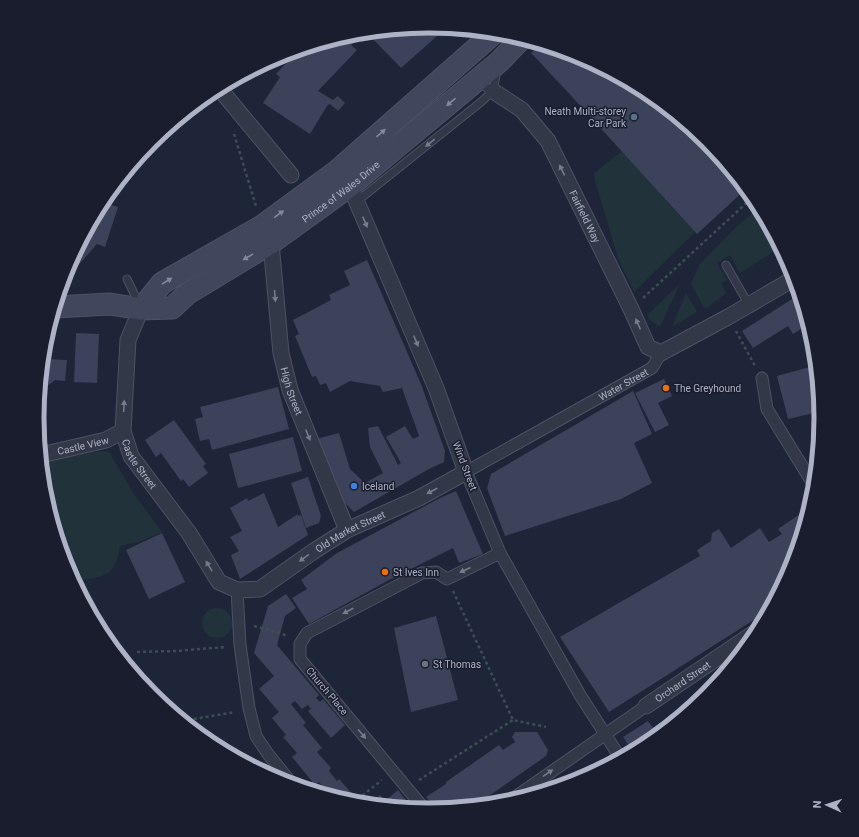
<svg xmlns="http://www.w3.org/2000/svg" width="859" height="837" font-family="Roboto,sans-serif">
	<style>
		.green { fill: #21323a }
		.building { fill: #3b4259 }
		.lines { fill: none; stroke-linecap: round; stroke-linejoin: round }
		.service-casing { stroke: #4d5264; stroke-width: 9 }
		.pedestrian-casing { stroke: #4d5264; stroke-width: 13 }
		.minor-casing { stroke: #4d5264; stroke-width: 17 }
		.secondary-casing { stroke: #4d5264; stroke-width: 23 }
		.path { stroke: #3c4e55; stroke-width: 2.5; stroke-dasharray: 3 3; stroke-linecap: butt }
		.service { stroke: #333849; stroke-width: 7 }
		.pedestrian { stroke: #333849; stroke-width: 11 }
		.minor { stroke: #333849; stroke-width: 15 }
		.secondary { stroke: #41465d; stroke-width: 21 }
		.oneway { fill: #82879c }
		.oneway2 { fill: #767b8e }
		.service-dot { fill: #5c6f8a; stroke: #191d2e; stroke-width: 1.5 }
		.food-dot { fill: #e8710a; stroke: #191d2e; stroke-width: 1.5 }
		.shop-dot { fill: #3f7fe0; stroke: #191d2e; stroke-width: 1.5 }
		.worship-dot { fill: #6b7280; stroke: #191d2e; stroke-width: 1.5 }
		.labels { text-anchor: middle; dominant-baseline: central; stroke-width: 3; stroke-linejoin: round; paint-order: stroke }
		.poi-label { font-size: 10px; fill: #adb2c6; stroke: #191d2e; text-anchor: start }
		.street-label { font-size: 10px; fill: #adb2c6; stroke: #191d2e }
		.rim { fill: none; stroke: #adb2c6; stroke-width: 5 }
	</style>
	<rect width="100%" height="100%" fill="#1f2539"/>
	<path class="green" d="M622 151 695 232 634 292 618 258 593 174Z
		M759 208 764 216 781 247 740 273 730 255 717 263 727 280 721 283 726 293 724 295 705 309 691 284 699 265 737 226Z
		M680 284 660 327 650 320 647 315Z
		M686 293 697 312 672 327Z
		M103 451 110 453 113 459 134 494 162 532 139 542 120 546C115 573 111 575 84 580L78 590 67 568 45 495 41 461 58 457Z
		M202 623a15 15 0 1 1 30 0a15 15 0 1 1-30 0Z"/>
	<path class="building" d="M430 26 446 28 401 68 366 32Z
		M365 32 351 45 357 50 318 91 333 100 338 96 345 103 338 111 330 104 327 106 310 134 263 103 280 77 276 74 299 50 342 37 343 38 345 36 353 34Z
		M541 44 580 56 648 92 707 141 746 189 697 234 564 88 531 53Z
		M102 202 118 207 105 247 97 244 69 276H65L67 268Z
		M367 260 421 384 445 451 444 462 429 469 354 512 332 490 316 439 339 433 350 469 365 483 383 473 370 447 368 428 378 426 398 465 401 463 386 437 405 426 413 439 419 436 402 388 383 392 380 386 350 381 330 392 326 383 320 385 316 376 312 377 295 336 299 334 293 320 331 300 329 295 350 285 344 271Z
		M800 294 808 321 802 325 804 327 793 334 788 326 753 348 742 331Z
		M76 333 99 334 97 383 74 382Z
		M49 359 67 360 65 381 55 380 40 392 42 366Z
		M817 365 820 395 814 396 818 412 788 419 777 376Z
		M664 379 672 396 658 403 669 425 655 432 635 393Z
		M278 387 289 429 212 450 209 439 200 441 195 419 203 417 200 407Z
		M633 391 652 434 634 443 652 483 621 499 505 536 487 488 491 474Z
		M174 420 206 464 203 466 208 473 189 487 183 479 181 481 161 453 156 457 145 440Z
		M293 437 302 471 238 488 229 454Z
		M308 477 321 516 319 523 306 528 291 483Z
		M456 491 483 554 459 563 453 548 389 580 309 624 292 598 307 589 301 580 337 553 440 498Z
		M264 493 278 527 298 514V516L301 515 308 535 240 579 231 555 239 551 230 537 242 531 230 508 247 498 248 501Z
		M809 508 810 509 792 569 771 609 609 712 560 637 700 556 697 550 711 541 712 533 719 529 731 548 760 528 769 542 782 534 778 529Z
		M162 533 185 582 149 599 126 550Z
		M286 594 296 608 285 616 277 645 319 695 316 698 320 702 323 699 345 725 331 738 308 711 311 709 308 705 302 709 295 701 291 704 306 723 303 725 322 748 317 752 331 768 329 771 337 781 339 779 355 797 349 802 332 797 319 782 315 785 292 757 297 753 283 737 286 735 272 718 279 712 259 689 274 676 254 653 268 606Z
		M436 616 458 700 411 712 394 628Z
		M689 704 692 708 647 745 633 752 623 737 648 721 653 728Z
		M515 732H537L548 750 546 756 473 807 437 810 426 797 446 784V782L499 745 503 750 515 742 512 737Z
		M599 761 606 763 608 766 579 781 559 787Z
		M398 790 413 809 368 805 380 795 385 801Z"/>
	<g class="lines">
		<defs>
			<path id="service" d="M477 83 493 91 497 70
				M356 202 481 102 493 91
				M726 265 749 305
				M127 279 140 306"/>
			<g id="pedestrian">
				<path d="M762 378 767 409 815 487"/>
				<path d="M237 590 240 645 249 708 256 736 268 754 294 786"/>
				<path id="s1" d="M621 759 580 695 500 553 466 472 652 368 661 353"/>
				<path d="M505 804 646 706"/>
				<path d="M426 811 300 659V644L307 633 422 573 436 572 447 579 500 553"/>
			</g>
			<g id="minor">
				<path d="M219 88 291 175"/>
				<path id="s2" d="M493 91 522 110 548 141 631 309 648 347 661 353 728 317 795 278"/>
				<path id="s3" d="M271 243 281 353 290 390 347 530"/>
				<path id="s4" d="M141 309 128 340 123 431 131 456 189 533 219 582 237 590 260 589 314 551 347 530 419 498 466 472 436 388 350 186"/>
				<path id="s5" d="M41 455 106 440 123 431"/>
				<path id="s6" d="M646 706 760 629"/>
			</g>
			<g id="secondary">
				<path id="s7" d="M55 307 110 304 141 309 172 308 187 294 271 243 350 186 499 62 522 38"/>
				<path d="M141 309 162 283 262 226 337 171 495 32"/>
			</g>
		</defs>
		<use href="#service" class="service-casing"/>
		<use href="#pedestrian" class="pedestrian-casing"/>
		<use href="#minor" class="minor-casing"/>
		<use href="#secondary" class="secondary-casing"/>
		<path class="path" d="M234 134 256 206
			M643 298 753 197
			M736 331 755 366
			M453 591 513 720 546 727
			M254 626 280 633 287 636
			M137 652 175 651 226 647
			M182 721 235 712
			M242 761 255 760
			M419 780 513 720
			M353 803 382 780"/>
		<use href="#service" class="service"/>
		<use href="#pedestrian" class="pedestrian"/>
		<use href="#minor" class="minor"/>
		<use href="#secondary" class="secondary"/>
	</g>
	<defs><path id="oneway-solid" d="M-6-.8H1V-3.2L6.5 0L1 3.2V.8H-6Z"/></defs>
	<g class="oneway">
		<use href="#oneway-solid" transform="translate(451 102) rotate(140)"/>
		<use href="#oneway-solid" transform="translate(381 133) rotate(-41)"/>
		<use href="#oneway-solid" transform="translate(279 214) rotate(-36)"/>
		<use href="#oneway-solid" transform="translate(248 257) rotate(149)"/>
		<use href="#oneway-solid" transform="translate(167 281) rotate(-32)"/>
	</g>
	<g class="oneway2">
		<use href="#oneway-solid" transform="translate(430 143) rotate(141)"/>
		<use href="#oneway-solid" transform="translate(562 170) rotate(-116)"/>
		<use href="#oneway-solid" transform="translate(365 222) rotate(67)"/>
		<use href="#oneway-solid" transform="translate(275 296) rotate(85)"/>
		<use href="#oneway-solid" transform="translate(638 324) rotate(-114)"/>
		<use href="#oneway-solid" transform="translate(416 341) rotate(67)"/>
		<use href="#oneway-solid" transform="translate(124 406) rotate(-87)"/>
		<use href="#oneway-solid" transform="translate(308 435) rotate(68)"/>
		<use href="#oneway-solid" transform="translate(432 491) rotate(152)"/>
		<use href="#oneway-solid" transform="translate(304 558) rotate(144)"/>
		<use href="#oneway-solid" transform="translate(209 566) rotate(-121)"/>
		<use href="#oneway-solid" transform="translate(465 570) rotate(155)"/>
		<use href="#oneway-solid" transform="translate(348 611) rotate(152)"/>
		<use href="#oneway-solid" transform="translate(362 734) rotate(50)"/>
		<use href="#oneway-solid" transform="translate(548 773) rotate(-35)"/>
	</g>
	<circle class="service-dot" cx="634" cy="117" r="4"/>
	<g class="food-dot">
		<circle cx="666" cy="388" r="4"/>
		<circle cx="385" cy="572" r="4"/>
	</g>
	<circle class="shop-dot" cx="354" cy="486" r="4"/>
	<circle class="worship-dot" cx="425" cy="664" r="4"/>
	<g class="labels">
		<g class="poi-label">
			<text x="626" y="111" text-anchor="end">Neath Multi-storey<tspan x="626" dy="12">Car Park</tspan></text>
			<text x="674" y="388">The Greyhound</text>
			<text x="362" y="486">Iceland</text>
			<text x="393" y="572">St Ives Inn</text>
			<text x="433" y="664">St Thomas</text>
		</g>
		<g class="street-label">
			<text stroke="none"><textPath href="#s7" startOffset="323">Prince of Wales Drive</textPath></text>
			<text stroke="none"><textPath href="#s2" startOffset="159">Fairfield Way</textPath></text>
			<text stroke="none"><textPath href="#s1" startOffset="507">Water Street</textPath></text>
			<text stroke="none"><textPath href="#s3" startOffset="150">High Street</textPath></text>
			<text stroke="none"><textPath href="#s5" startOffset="43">Castle View</textPath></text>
			<text stroke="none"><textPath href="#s4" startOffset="162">Castle Street</textPath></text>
			<text transform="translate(465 466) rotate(69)">Wind Street</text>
			<text stroke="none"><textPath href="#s4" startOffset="455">Old Market Street</textPath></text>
			<text stroke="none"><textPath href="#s6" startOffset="44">Orchard Street</textPath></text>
			<text transform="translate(327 691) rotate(50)">Church Place</text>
		</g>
	</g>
	<path d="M0 0H859V837H0ZM44 418a385 385 0 1 1 770 0a385 385 0 1 1-770 0Z" fill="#191d2e" fill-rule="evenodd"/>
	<path class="rim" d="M44 418a385 385 0 1 1 770 0a385 385 0 1 1-770 0Z"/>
	<g transform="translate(827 805) rotate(273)" stroke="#191d2e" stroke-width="3" paint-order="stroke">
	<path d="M0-3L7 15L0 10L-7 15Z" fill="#adb2c6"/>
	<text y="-6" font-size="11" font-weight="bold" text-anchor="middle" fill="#adb2c6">N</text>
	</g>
</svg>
